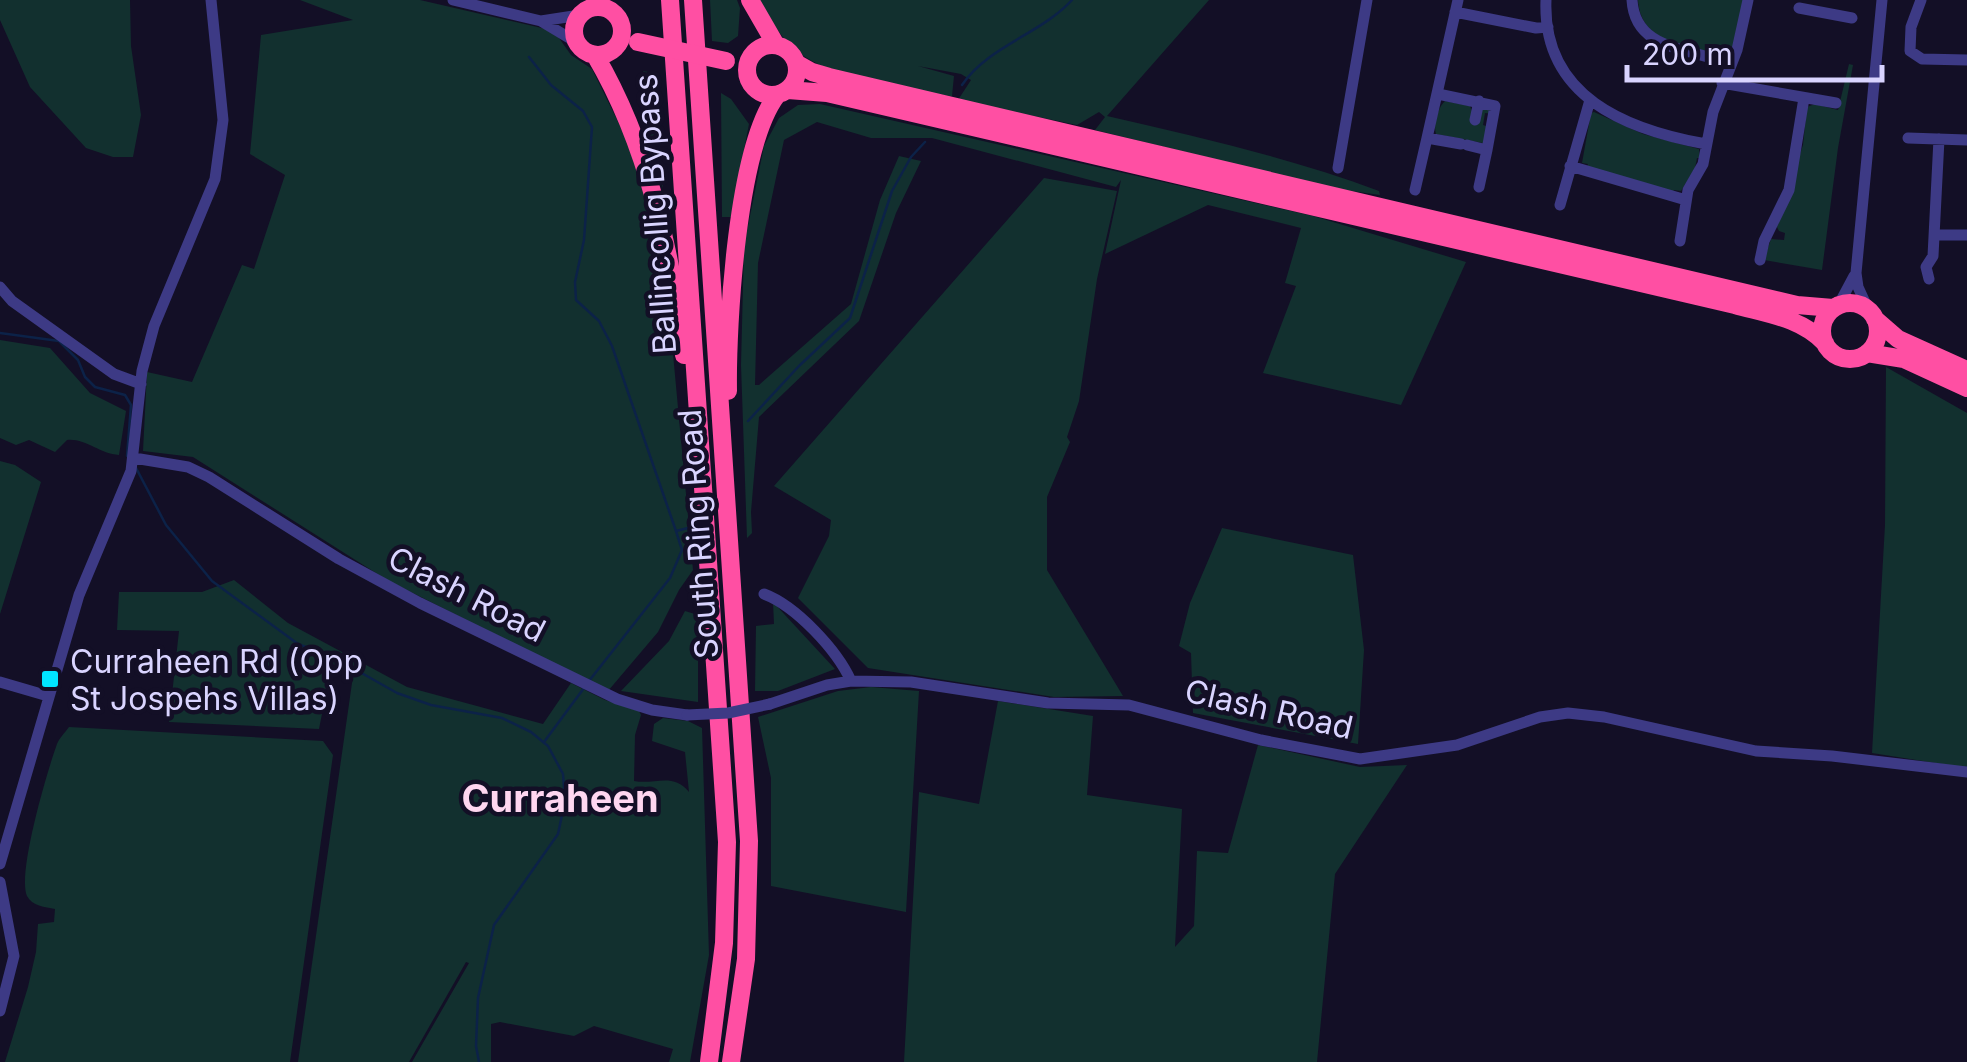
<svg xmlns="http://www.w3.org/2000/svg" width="1967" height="1062" font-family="Inter,sans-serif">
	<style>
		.green { fill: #12302f }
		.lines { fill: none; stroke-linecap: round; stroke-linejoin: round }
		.stream { stroke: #0c2248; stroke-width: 2.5 }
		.minor { stroke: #3d3a85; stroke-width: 11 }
		.highway { stroke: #ff4fa3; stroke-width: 18 }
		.minor-bridge { stroke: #3d3a85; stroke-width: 11 }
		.highway-bridge { stroke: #ff4fa3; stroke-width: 18 }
		.poi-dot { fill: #00e5ff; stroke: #130f26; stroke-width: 4 }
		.labels { text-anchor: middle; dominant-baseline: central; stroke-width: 9; stroke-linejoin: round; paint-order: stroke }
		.street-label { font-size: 32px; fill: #d9d4ff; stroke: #130f26 }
		.poi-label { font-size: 32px; fill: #d9d4ff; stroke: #130f26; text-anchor: start }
		.quarter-label { font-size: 38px; font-weight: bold; fill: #ffd6f0; stroke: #130f26 }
	</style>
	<rect width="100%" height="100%" fill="#130f26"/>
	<path class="green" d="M0 0H130L131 46 141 115 133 157H113L86 148 30 87 0 20Z
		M300 0H420L546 29 559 38 571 55 592 69 628 142 665 267 693 570 679 590 658 632 608 691 387 580 193 457 143 451 147 372 192 382 242 265 254 269 285 175 250 154 261 35 353 20Z
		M710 0H737L740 8 738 36 728 43 712 41Z
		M759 0H1209L1107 116C1198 137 1291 158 1379 191L1380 195 1337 189 1095 130 1105 117 1099 112 1077 125 958 100 971 80 961 74 918 66 954 76 952 96H949C903 87 833 80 797 51 780 37 770 19 759 0Z
		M1638 0H1744L1735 45 1725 57C1691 43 1641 47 1638 0Z
		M1849 64 1853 65 1838 148 1822 270 1764 260 1771 239 1784 240 1785 233 1779 231 1776 225 1803 145 1807 107 1815 104 1838 110Z
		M643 71 654 73 663 188C647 146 641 117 643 71Z
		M721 93 731 99 749 124 731 217H722Z
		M1445 101 1470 106 1472 111 1488 108 1492 114 1485 113 1483 125 1489 127 1483 143 1436 134C1433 125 1438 107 1445 101Z
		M820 104 1313 216 1466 262 1401 405 1263 373 1296 286 1285 283 1301 228 1208 205 1105 254 1121 180 1116 187 932 138H871L817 122 784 140 758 263 755 385H759L851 304 880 200 899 156 921 161 896 213 859 321 759 417 751 512 752 533 747 538 741 365 744 246 764 146 779 118 798 105Z
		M1594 112 1643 134 1699 149 1700 158H1697L1695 168 1681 191 1674 190 1672 193 1587 167 1588 164 1582 163 1591 113Z
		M1044 178 1117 191 1097 279 1079 401 1067 437 1070 442 1047 497V570L1123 696 1054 697 868 668 798 598 829 536 831 520 774 486Z
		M0 340 50 348 90 393 126 411 119 455C100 454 85 438 67 440L55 452 29 440 16 445 0 438Z
		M1886 367 1967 413V768L1872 753 1885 525Z
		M0 461 15 465 41 482 0 614Z
		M1222 528 1353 555 1364 650 1358 744 1193 713 1191 653 1179 646 1190 603Z
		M234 580 288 623 407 687 543 724 571 683 605 700 639 711 641 715 635 735 634 781C655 785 673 772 689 792L685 752 652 741 654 724 663 718 688 721 702 728 709 955 690 1062H669L673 1049 594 1026 574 1036 500 1022 491 1024V1062H412L469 963 466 962 409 1062H298L353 676 324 659 331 668 319 729 169 722 179 631 117 630 119 592H202Z
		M773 602 835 669 778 691H755L756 626 774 624Z
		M685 611 698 615V702L621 691 669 641Z
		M871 687 919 691 906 912 771 886V778L758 717 838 691Z
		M998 701 1093 716 1087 795 1182 809 1175 947 1194 926 1197 851 1228 853 1258 745 1360 767 1407 765 1335 874 1317 1062H904L919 792 979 804Z
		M69 727 323 741 333 755 290 1062H5L28 987 36 952 38 924 54 922 55 909C45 907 32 906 27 896 17 874 47 772 56 747 58 739 64 734 69 727Z"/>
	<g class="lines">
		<path class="stream" d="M529 57 551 85 583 111 592 127 584 240 575 282 576 300 599 321 612 346 676 531
			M962 85C988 46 1041 34 1072 0
			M0 333 59 341 78 360 85 377 95 387 125 395 131 405 127 456
			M748 421 799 366 850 318 892 191 911 157 925 142
			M135 466 166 525 212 581 298 644 335 658 397 693 431 705 502 718 531 732 548 746 563 774 565 801 558 834 494 925 478 998 476 1046 479 1062
			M589 681 670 578 682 550 676 531 688 528
			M544 742 584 688"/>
		<path class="minor" d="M453 0 541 21 576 42
			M1458 0 1427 138 1461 144
			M1546 0C1542 97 1627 130 1706 144
			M1632 0C1635 53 1694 47 1730 65
			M1921 0 1911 27 1910 51 1922 59 1967 60
			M1799 8 1852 18
			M1455 12 1536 28 1548 27
			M541 21 580 15
			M1722 83 1836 103
			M1438 94 1495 106 1487 150 1467 145
			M1475 120 1479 101
			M1908 138 1967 140
			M1570 166 1686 200
			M1338 168 1367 0
			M1479 187 1487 150
			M1415 190 1427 138
			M1560 205 1590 100
			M1934 235H1967
			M1680 241 1688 190 1703 164 1713 112 1737 50 1748 0
			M1760 260 1764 241 1789 190 1804 98
			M1929 279 1926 267 1933 256 1939 139
			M0 287 12 301 114 374 141 384
			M1838 306 1854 276
			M1868 309 1858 287 1856 273 1882 0
			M134 458 188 467 209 477 339 559 420 603 617 699 652 710 687 715
			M764 594C796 606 837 650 851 681
			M0 682 48 696
			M770 704 827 685 851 681 911 682 1048 703 1129 705 1261 740 1360 759 1457 745 1540 717 1568 713 1604 717 1756 751 1832 756 1967 772
			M0 864 79 595 131 471 142 371 154 326 215 179 223 120 211 0
			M0 882 14 956 0 1011"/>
		<path class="highway" d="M670 0 727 842 724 943 709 1062
			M693 0 749 841 746 959 731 1062
			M750 0 776 45
			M574 31a24 24 0 1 1 48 0a24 24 0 1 1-48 0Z
			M747 70a25 25 0 1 1 50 0a25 25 0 1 1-50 0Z
			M595 55C648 145 671 252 684 355
			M796 63 812 72 829 77 1797 305 1833 308
			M788 90 827 93 1735 305C1768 314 1801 318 1825 343
			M1822 331a28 28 0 1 1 56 0a28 28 0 1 1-56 0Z
			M1875 319 1898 339 1967 370
			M1867 353 1904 359 1967 388
			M728 391C727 323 737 147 777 95"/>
		<path class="minor-bridge" d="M687 715 728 713 770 704"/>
		<path class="highway-bridge" d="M638 42 726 61"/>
	</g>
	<rect class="poi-dot" x="40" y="669" width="20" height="20" rx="5"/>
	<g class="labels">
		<g class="street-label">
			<text transform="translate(655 214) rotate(-94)">Ballincollig Bypass</text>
			<text transform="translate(698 534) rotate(-94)">South Ring Road</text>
			<text transform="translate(467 594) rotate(27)">Clash Road</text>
			<text transform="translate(1269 709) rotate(13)">Clash Road</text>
		</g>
		<g class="poi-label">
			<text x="70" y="661">Curraheen Rd (Opp<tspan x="70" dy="37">St Jospehs Villas)</tspan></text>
		</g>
		<g class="quarter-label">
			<text x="560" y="798">Curraheen</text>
		</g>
	</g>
	<path d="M1627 65v15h255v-15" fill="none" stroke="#d9d4ff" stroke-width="5"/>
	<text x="1642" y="65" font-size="30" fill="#d9d4ff" stroke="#130f26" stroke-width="8" paint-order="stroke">200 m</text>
</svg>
